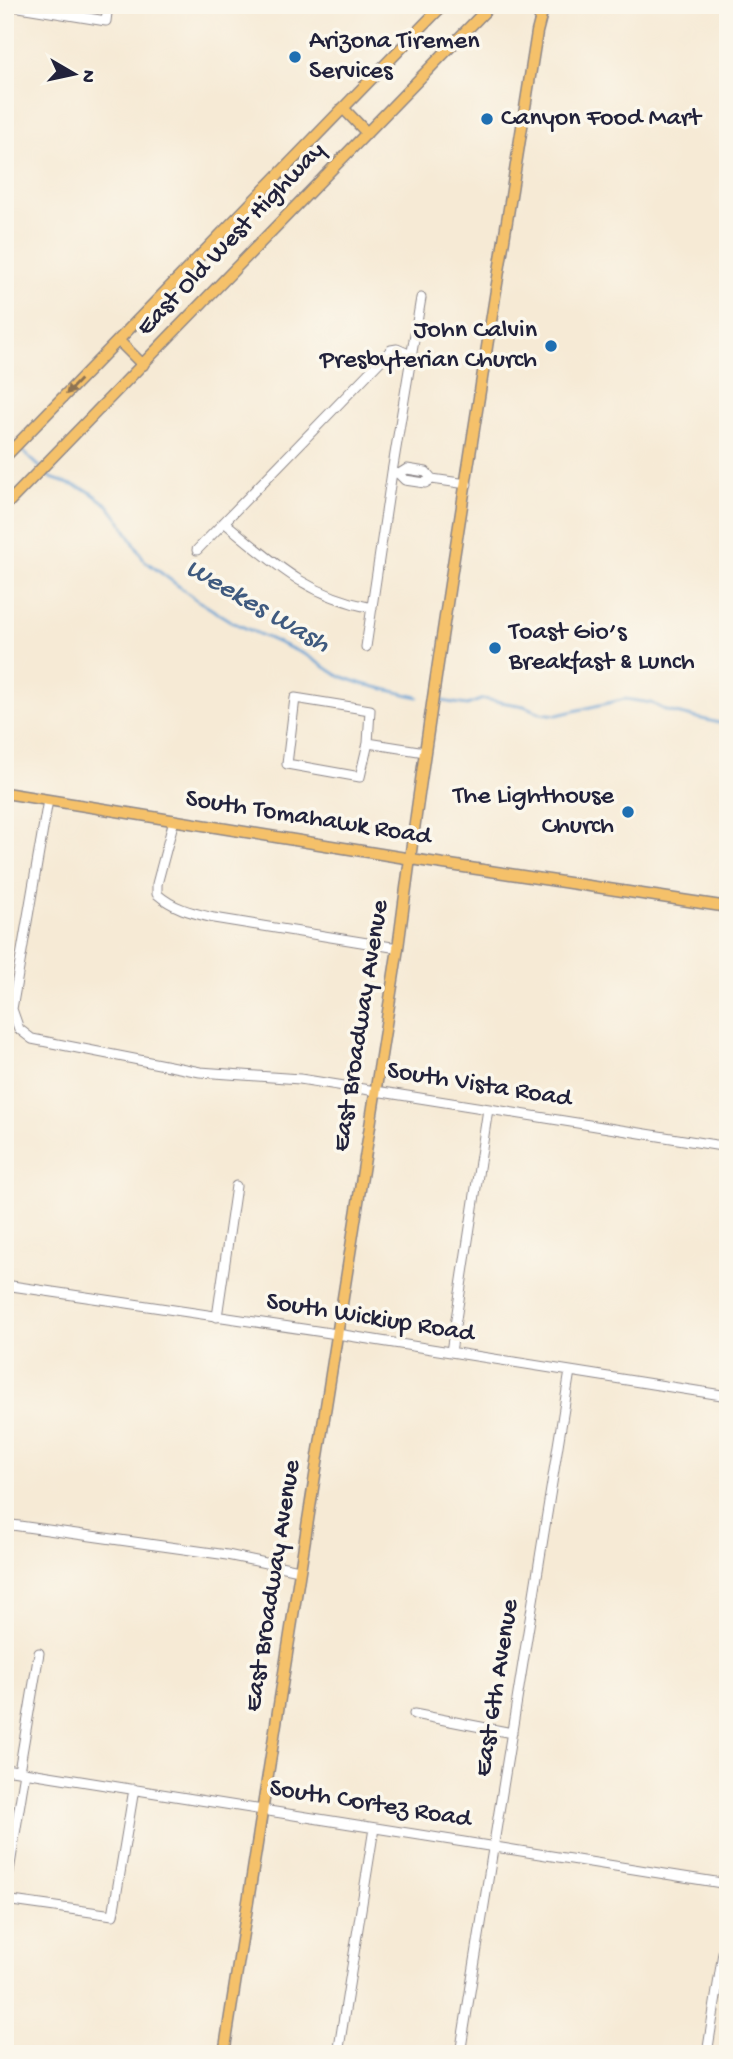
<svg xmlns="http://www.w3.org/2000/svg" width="733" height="2059" font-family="'Gochi Hand',sans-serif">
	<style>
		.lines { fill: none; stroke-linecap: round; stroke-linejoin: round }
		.stream { stroke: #629ed3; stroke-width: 2.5 }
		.minor-casing { stroke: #8c8688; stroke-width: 11 }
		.major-casing { stroke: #8c8688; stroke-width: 13 }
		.minor { stroke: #fff; stroke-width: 9 }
		.major { stroke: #f5c16b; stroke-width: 10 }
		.oneway { fill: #8c7253 }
		.poi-dot { fill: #1f6fb2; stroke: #fbf7ec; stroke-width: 2.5 }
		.labels { text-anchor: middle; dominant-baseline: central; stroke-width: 7; stroke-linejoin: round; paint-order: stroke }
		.poi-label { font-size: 26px; fill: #22223b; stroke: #fbf7ec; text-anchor: start }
		.street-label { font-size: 26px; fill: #22223b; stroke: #fbf7ec }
		.water-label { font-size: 28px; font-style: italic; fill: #3f5a7f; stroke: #fbf7ec }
	</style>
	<rect width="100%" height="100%" fill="#fbf7ec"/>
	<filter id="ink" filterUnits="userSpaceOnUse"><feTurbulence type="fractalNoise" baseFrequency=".0143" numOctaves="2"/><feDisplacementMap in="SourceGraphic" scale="14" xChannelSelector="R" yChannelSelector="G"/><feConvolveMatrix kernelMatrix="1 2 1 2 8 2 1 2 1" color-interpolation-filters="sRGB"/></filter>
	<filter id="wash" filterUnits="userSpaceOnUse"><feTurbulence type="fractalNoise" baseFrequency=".00686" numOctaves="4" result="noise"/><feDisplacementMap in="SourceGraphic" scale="28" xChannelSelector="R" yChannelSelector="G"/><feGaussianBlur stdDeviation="1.57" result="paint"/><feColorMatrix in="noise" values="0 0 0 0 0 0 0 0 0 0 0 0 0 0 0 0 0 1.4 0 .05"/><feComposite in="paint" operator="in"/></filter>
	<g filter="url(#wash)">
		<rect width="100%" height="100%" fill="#f6ead5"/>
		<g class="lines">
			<path class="stream" d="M5 435 14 443
				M19 448 40 467
				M45 472 51 478 87 490 108 505 121 522 144 560 197 600 232 622 306 655 337 675 363 684 418 697
				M442 701 467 705 483 699 524 706 541 713 557 715 625 699 651 703 667 711 728 725"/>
		</g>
	</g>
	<g filter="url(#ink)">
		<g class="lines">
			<defs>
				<path id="minor" d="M7 5 106 21 108 5
					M399 474 392 472 421 298
					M432 479 426 472 407 469 399 474 405 480 425 483 432 479 467 484
					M224 522C274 563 306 595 372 608
					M197 550 391 350 397 349 411 355
					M366 647 392 472
					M295 698 370 710 368 743 360 777 287 764Z
					M368 743 425 752
					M48 800 12 1009 19 1029 32 1039 200 1072 300 1079 728 1147
					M174 820 157 884V894C174 909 193 913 214 918L398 948
					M5 1285 337 1334 728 1396
					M217 1317 236 1186
					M451 1352 488 1109
					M5 1524 227 1555 299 1570
					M414 1714 512 1733
					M5 1769 728 1884
					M19 1771 39 1653
					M5 1896 25 1772
					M5 1900 113 1915 134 1789
					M338 2054 374 1828
					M460 2054 570 1371
					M707 2054 728 1921"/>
				<path id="major" d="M343 108 367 133
					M119 341 143 365
					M5 457 443 5
					M5 506 491 5
					M5 793 424 861 728 907
					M224 2054 398 948C438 642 489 337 537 32L544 5"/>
			</defs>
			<use href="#minor" class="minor-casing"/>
			<use href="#major" class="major-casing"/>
			<use href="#minor" class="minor"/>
			<use href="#major" class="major"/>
		</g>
		<defs><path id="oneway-solid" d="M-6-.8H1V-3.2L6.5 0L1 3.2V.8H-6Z" transform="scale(1.75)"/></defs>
		<use class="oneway" href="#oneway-solid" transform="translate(73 387) rotate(134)"/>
	</g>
	<g class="poi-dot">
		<circle cx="295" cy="57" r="7"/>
		<circle cx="487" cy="119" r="7"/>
		<circle cx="551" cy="346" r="7"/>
		<circle cx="495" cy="648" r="7"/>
		<circle cx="628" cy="812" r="7"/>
	</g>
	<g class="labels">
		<g class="poi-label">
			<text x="309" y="42">Arizona Tiremen<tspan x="309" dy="30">Services</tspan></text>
			<text x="501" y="119">Canyon Food Mart</text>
			<text x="537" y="331" text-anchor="end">John Calvin<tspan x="537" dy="30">Presbyterian Church</tspan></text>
			<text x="509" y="633">Toast Gio’s<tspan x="509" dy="30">Breakfast &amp; Lunch</tspan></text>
			<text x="614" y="797" text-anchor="end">The Lighthouse<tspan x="614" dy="30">Church</tspan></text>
		</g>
		<g class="street-label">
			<text transform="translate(232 240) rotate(-46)">East Old West Highway</text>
			<text transform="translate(308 819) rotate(9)">South Tomahawk Road</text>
			<text transform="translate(362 1026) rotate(-81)">East Broadway Avenue</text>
			<text transform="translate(479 1086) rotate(9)">South Vista Road</text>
			<text transform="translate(370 1319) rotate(9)">South Wickiup Road</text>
			<text transform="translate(274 1586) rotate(-81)">East Broadway Avenue</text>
			<text transform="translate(498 1688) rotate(-81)">East 6th Avenue</text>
			<text transform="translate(370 1805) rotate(9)">South Cortez Road</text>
		</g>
		<g class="water-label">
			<text transform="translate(257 607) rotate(30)">Weekes Wash</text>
		</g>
	</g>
	<rect width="733" height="2059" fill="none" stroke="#fbf7ec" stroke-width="28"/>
	<g transform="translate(74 74) rotate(99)" stroke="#fbf7ec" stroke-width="5" paint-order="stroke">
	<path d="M0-5L12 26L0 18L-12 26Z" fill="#22223b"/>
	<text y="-10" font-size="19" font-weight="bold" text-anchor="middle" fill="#22223b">N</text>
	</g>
</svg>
